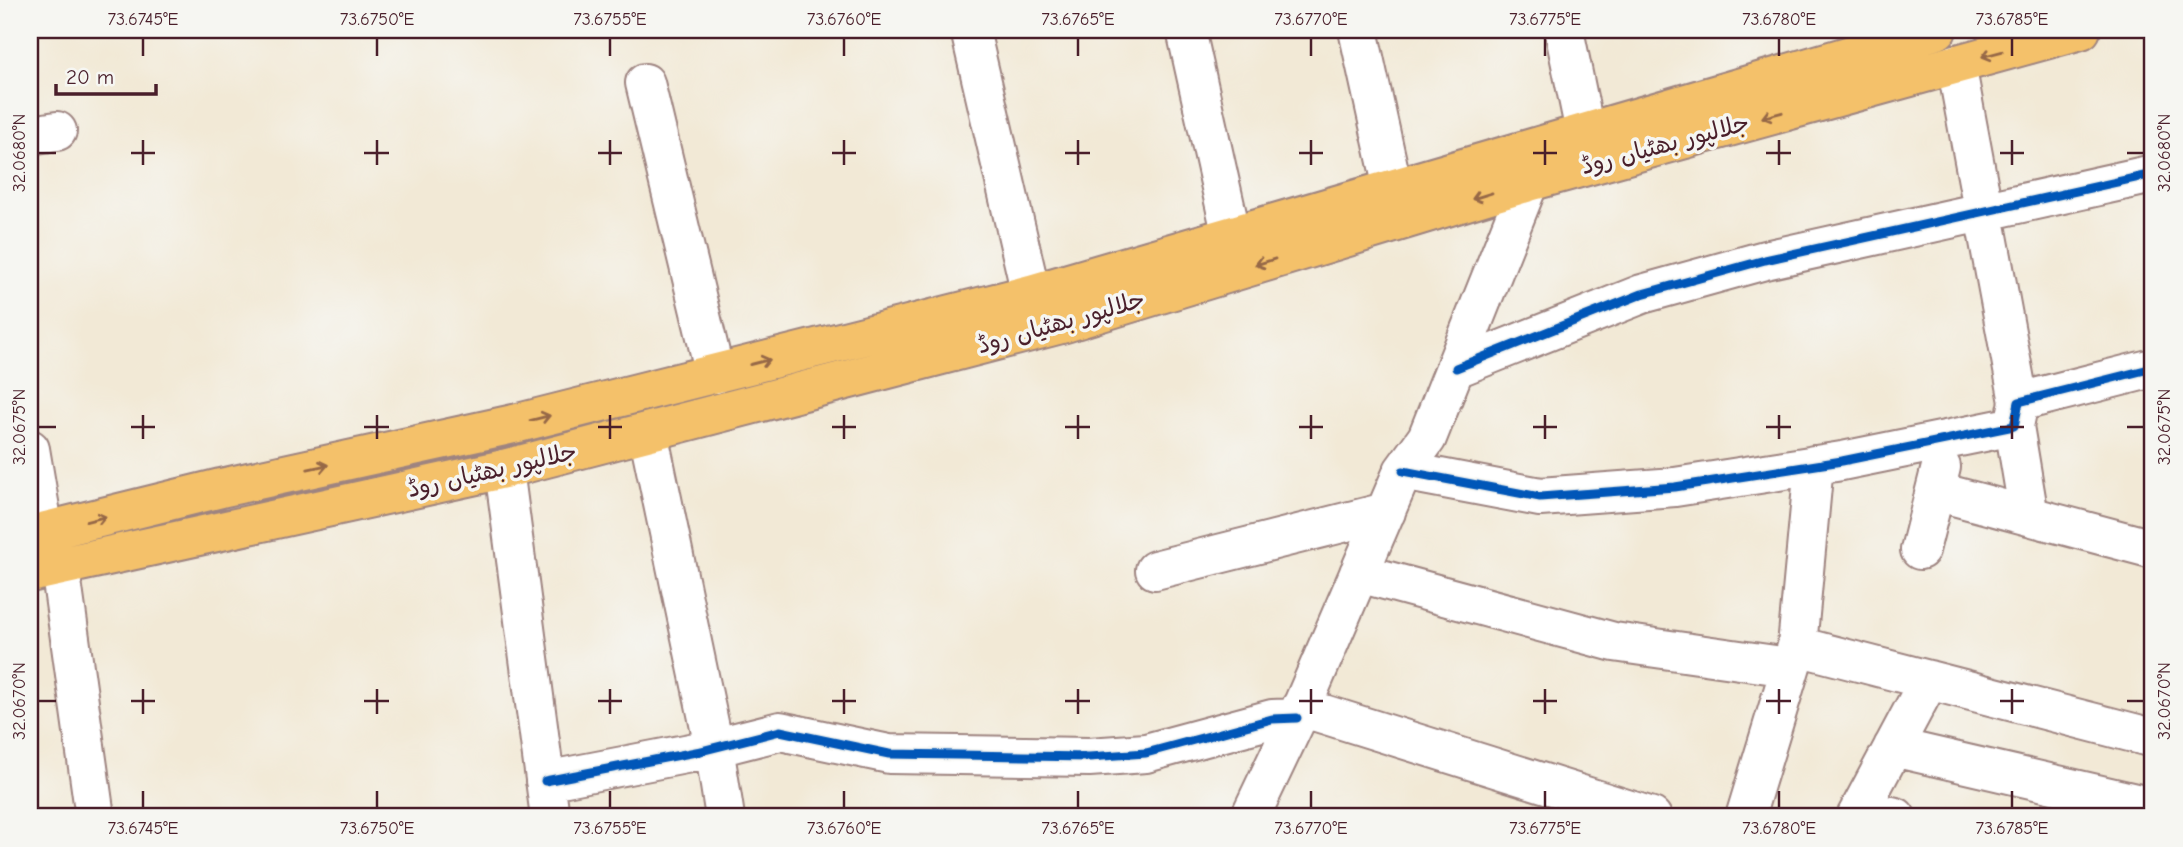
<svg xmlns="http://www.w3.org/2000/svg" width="2183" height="847" font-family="'Comic Neue','Playpen Sans Arabic',sans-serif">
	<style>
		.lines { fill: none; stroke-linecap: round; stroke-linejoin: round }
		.minor-casing { stroke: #9e8480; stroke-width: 42 }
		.major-casing { stroke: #9e8480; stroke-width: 42 }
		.minor { stroke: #fff; stroke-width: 38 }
		.major { stroke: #f4c16a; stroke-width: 38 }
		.cycleway-casing { stroke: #f6f6f2; stroke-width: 13 }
		.cycleway { stroke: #0057b8; stroke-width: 9 }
		.oneway { stroke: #966847 }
		.ticks { fill: none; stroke: #4a1f2b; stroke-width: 2.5 }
		.labels { text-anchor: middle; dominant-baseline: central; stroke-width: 7; stroke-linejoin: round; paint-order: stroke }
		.street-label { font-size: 24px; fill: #4a1f2b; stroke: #f6f6f2 }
		.neatline { fill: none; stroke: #4a1f2b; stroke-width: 2.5 }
		.ticks-label { font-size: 18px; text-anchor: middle; fill: #4a1f2b }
	</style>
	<rect width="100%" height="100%" fill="#f6f6f2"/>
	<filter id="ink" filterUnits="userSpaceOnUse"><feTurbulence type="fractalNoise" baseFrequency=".0143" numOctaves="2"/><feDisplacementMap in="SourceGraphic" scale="14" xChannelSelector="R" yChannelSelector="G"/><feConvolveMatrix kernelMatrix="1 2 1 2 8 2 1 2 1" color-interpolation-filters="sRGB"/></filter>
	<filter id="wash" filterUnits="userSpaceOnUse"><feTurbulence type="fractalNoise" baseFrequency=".00686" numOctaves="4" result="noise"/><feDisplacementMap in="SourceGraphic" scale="28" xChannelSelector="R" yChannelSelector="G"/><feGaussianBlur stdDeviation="1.57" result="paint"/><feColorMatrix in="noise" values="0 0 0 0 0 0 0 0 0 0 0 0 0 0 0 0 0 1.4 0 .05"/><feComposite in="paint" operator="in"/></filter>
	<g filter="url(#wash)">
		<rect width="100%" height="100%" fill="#f2e9d6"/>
	</g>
	<g filter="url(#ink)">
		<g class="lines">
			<defs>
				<path id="minor" d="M970 30 1031 294
					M1186 30 1232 237
					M1358 30 1393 189
					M1564 30 1585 132
					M1956 64 2019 402
					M645 83 715 374
					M30 135 57 131
					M1456 368 1642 294 1765 260 2153 174
					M2014 426 2029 516
					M648 432 714 747 725 817
					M30 449 44 532
					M504 469 550 817
					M1403 471 1540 497 1675 487 1842 461 2014 426 2019 402 2153 368
					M1935 491 2153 549
					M1920 550 1941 467
					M60 567 95 817
					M1155 570 1386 512
					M1359 573 1614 642 1789 667
					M1797 646 2153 738
					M1301 707 1652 817
					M1893 747 2153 807
					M545 781 701 751 780 731 889 754 1089 757 1146 753 1272 719 1297 718
					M1860 809 1896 817
					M1250 817 1297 718 1403 471 1427 438 1529 182
					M1745 817 1797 646 1814 465
					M1856 817 1929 680"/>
				<path id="major" d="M30 535 221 488 518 423 1031 294 1937 30
					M30 573 504 469 1065 323 1529 182 2081 30"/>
			</defs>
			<use href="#minor" class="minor-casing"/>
			<use href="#major" class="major-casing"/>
			<use href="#minor" class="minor"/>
			<use href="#major" class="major"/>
			<defs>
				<path id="cycleway" d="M1456 368 1642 294 1765 260 2153 174
					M1403 471 1540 497 1675 487 1842 461 2014 426 2019 402 2153 368
					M545 781 701 751 780 731 889 754 1089 757 1146 753 1272 719 1297 718"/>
			</defs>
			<use href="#cycleway" class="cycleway-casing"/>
			<use href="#cycleway" class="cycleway"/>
		</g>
		<defs><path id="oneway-shaft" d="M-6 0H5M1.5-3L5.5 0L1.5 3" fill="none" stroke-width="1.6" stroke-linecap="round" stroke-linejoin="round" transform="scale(1.75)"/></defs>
		<g class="oneway">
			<use href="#oneway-shaft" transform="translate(1992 54) rotate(165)"/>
			<use href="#oneway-shaft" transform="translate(1772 115) rotate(165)"/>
			<use href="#oneway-shaft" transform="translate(1482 196) rotate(163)"/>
			<use href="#oneway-shaft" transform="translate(1265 262) rotate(163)"/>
			<use href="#oneway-shaft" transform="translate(760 362) rotate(-14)"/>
			<use href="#oneway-shaft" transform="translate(540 418) rotate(-14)"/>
			<use href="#oneway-shaft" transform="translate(318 467) rotate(-12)"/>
			<use href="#oneway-shaft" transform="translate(96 519) rotate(-14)"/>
		</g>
	</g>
	<path class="ticks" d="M143 38V56M377 38V56M610 38V56M844 38V56M1078 38V56M1311 38V56M1545 38V56M1779 38V56M2012 38V56M143 140V165M377 140V165M610 140V165M844 140V165M1078 140V165M1311 140V165M1545 140V165M1779 140V165M2012 140V165M38 153H56M131 153H155M364 153H389M598 153H622M832 153H856M1065 153H1090M1299 153H1323M1533 153H1557M1766 153H1791M2000 153H2024M2127 153H2144M143 415V439M377 415V439M610 415V439M844 415V439M1078 415V439M1311 415V439M1545 415V439M1779 415V439M2012 415V439M38 427H56M131 427H155M364 427H389M598 427H622M832 427H856M1065 427H1090M1299 427H1323M1533 427H1557M1766 427H1791M2000 427H2024M2127 427H2144M143 689V714M377 689V714M610 689V714M844 689V714M1078 689V714M1311 689V714M1545 689V714M1779 689V714M2012 689V714M38 701H56M131 701H155M364 701H389M598 701H622M832 701H856M1065 701H1090M1299 701H1323M1533 701H1557M1766 701H1791M2000 701H2024M2127 701H2144M143 791V808M377 791V808M610 791V808M844 791V808M1078 791V808M1311 791V808M1545 791V808M1779 791V808M2012 791V808"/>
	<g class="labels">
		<g class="street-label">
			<text transform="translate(1665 144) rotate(-15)">جلالپور بھٹیاں روڈ</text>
			<text transform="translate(1061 322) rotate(-16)">جلالپور بھٹیاں روڈ</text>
			<text transform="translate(492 470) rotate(-13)">جلالپور بھٹیاں روڈ</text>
		</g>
	</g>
	<rect width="2183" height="847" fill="none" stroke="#f6f6f2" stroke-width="77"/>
	<path d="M56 84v10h100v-10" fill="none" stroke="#4a1f2b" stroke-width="3.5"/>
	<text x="66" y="84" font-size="21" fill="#4a1f2b" stroke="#f6f6f2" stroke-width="5" paint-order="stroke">20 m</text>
	<rect x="38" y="38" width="2106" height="770" class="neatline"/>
	<g class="ticks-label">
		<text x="143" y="25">73.6745°E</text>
		<text x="377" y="25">73.6750°E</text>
		<text x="610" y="25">73.6755°E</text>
		<text x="844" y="25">73.6760°E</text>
		<text x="1078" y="25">73.6765°E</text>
		<text x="1311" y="25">73.6770°E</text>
		<text x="1545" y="25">73.6775°E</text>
		<text x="1779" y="25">73.6780°E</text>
		<text x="2012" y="25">73.6785°E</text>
		<text transform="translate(19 153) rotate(-90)" y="6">32.0680°N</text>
		<text transform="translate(2164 153) rotate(-90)" y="6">32.0680°N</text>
		<text transform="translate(19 427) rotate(-90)" y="6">32.0675°N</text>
		<text transform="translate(2164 427) rotate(-90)" y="6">32.0675°N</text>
		<text transform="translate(19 701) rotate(-90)" y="6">32.0670°N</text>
		<text transform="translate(2164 701) rotate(-90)" y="6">32.0670°N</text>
		<text x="143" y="834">73.6745°E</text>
		<text x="377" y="834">73.6750°E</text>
		<text x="610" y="834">73.6755°E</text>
		<text x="844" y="834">73.6760°E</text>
		<text x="1078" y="834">73.6765°E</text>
		<text x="1311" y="834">73.6770°E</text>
		<text x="1545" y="834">73.6775°E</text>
		<text x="1779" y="834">73.6780°E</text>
		<text x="2012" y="834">73.6785°E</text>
	</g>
</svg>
